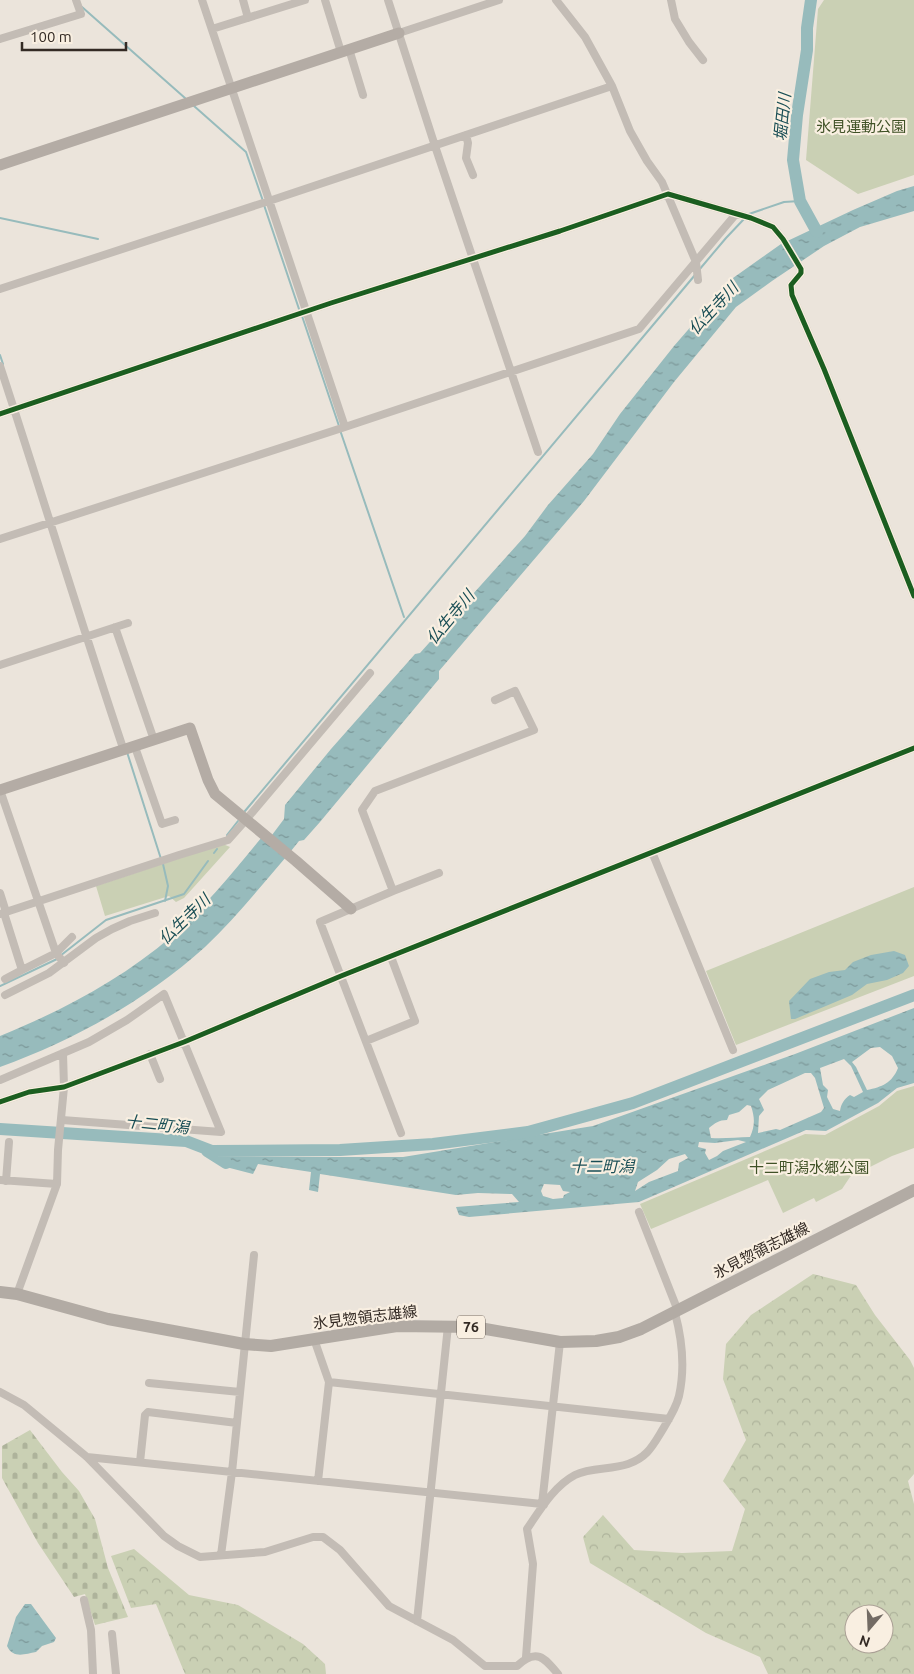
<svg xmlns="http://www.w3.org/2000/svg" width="914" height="1674" font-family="Ubuntu,'Noto Sans JP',sans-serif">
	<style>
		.forest { fill: url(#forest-crowns); fill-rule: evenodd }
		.cemetery { fill: url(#cemetery-stones) }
		.park { fill: #cad0b4 }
		.water { fill: url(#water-ripples); fill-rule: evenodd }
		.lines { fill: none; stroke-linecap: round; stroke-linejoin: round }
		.stream { stroke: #97bbbc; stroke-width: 2 }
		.river { stroke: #97bbbc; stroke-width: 12 }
		.street { stroke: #c3bcb5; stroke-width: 8 }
		.secondary { stroke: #b4aca5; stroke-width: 11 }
		.primary { stroke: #b2aba4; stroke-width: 12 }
		.cycleway-casing { stroke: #f9efe1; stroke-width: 8 }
		.cycleway { stroke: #1b5e20; stroke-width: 5 }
		.labels { text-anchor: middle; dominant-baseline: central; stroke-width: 4.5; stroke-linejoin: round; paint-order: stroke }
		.shield { fill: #f9efe1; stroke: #6e655d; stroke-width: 1 }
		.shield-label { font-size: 14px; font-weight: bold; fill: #332a24 }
		.park-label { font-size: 15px; fill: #405227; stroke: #f9efe1 }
		.street-label { font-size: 15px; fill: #332a24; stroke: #f9efe1 }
		.water-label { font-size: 16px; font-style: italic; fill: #194e55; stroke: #f9efe1 }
	</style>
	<defs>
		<pattern id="forest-crowns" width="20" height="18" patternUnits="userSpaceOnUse" patternTransform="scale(1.25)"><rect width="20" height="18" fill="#cad0b4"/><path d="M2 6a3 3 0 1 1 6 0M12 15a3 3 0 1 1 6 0" fill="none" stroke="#aeb39b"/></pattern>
		<pattern id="cemetery-stones" width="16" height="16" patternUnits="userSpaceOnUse" patternTransform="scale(1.25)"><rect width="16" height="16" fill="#cad0b4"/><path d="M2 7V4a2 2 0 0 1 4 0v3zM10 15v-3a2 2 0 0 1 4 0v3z" fill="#aeb39b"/></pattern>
		<pattern id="water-ripples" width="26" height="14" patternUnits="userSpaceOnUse" patternTransform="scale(1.25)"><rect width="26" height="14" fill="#97bbbc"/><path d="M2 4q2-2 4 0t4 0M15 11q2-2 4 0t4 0" fill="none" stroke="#7c9899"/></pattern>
	</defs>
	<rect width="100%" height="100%" fill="#ebe4db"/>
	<path class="forest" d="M813 1274 856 1285 875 1315 910 1360 914 1368V1474L908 1481 914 1504V1674H768L760 1657 706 1633 590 1563 583 1537 603 1515 634 1550 682 1553 732 1551 745 1509 723 1481 746 1440 723 1379 726 1344 751 1315ZM854 1614H884V1644H854Z
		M134 1549 189 1595 238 1605 303 1644 325 1664 326 1674H185L156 1604 131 1608 111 1556Z"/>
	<path class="cemetery" d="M30 1430 62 1472 79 1491 95 1519 108 1568 128 1617 95 1625 85 1594 74 1597 38 1543 2 1478V1446Z"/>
	<path class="park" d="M824 0H914V175L858 194 806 160 818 9Z
		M223 844 230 847 184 898 176 902 169 896 105 916 96 886Z
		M914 887V976L736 1045 706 971Z
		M914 1086V1148L892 1156 850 1177 842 1189 816 1202 814 1198 783 1213 768 1180 651 1229 640 1204 805 1134 825 1135 879 1106 897 1091Z"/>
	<path class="water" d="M914 186V211L860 227 824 246 772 281 736 307 674 382 584 501 439 671V679L320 822 304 840 299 841 291 851 272 835 284 819 285 805 331 749 415 654 420 653 525 536 548 505 593 454 620 414 674 346 733 278 781 244 853 210 897 191Z
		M262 837 286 857C260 887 234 920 205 947 146 1000 75 1040 0 1067V1036C61 1011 121 980 172 936 205 907 234 871 262 837Z
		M894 951 905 955 909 966 903 973 887 980 867 984 852 995 795 1019H791L789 1001 810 979 829 972 845 970 853 962 871 955Z
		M914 1008V1083L897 1088 878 1103 826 1131 806 1130 639 1202 469 1217 459 1215 456 1207 519 1202 512 1194 478 1193 456 1195 320 1174 318 1192 309 1190 311 1172 258 1164 253 1174 226 1167 227 1157H403L593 1126 795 1054ZM880 1047 892 1056 898 1068C892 1083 882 1087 867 1090L856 1067 852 1062 871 1048ZM844 1059 851 1066 863 1092 854 1097 850 1095C844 1099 841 1104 840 1111L833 1109 827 1097 828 1090 823 1085 820 1068ZM805 1073H811L815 1078 824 1108 821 1112 780 1130 776 1129 758 1133 759 1116 764 1110 759 1099 768 1090ZM747 1105 751 1106C755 1118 755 1126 750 1137 737 1137 724 1139 711 1138L709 1128C715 1123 719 1120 727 1120L729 1115 739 1112ZM738 1140 746 1142 723 1151 717 1156 709 1160 705 1153 706 1149 698 1147 699 1142 715 1143ZM685 1154 688 1158 679 1163 678 1171 649 1182 635 1191 638 1182 657 1170 669 1159ZM544 1184 560 1185 563 1191 570 1192 564 1195 563 1198 553 1199 543 1196 541 1191Z
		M25 1604H31L56 1638 54 1642 42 1646 36 1652C25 1654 13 1659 7 1646L16 1617Z"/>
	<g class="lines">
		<path class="stream" d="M82 7 185 98
			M194 106 246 152 263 201
			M264 205 300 312
			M749 214 784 202 800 201
			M0 218 98 239
			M699 270 726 238 744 219
			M302 316 339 426
			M0 355 3 364
			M340 430 404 617
			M127 752 161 859
			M245 811 695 275
			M227 835 238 821
			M214 853 217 849
			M163 864 168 886 165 901
			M60 956 106 920 184 894 208 861
			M0 986 57 959"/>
		<path class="river" d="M811 0 807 28V50L797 115 793 160 800 201 817 232
			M0 1129 186 1141 212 1151 340 1150 433 1144 528 1132 633 1103 914 995
			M207 1151 226 1163"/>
		<path class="street" d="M202 0 345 427
			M243 0 248 18
			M325 0 341 52
			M388 0 435 146 538 452
			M556 0 585 37 612 86 630 131 647 161 662 182 696 262 698 280
			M671 0 675 19 689 42 703 60
			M212 29 305 0
			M399 33 499 0
			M0 39 81 14 76 0
			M349 49 363 95
			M466 135 468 143 466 158 473 175
			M0 289 269 201 612 86
			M0 366C42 494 81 623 124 751
			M0 414 331 303 560 231 668 194 751 218 773 227 783 239 801 269V273L791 285 792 295 824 369 914 596
			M0 539 345 427 639 329 736 214
			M115 627 154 740
			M0 665 128 623
			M135 747 162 824 175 820
			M0 790 56 953 22 970
			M250 815 370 673
			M652 852 733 1050
			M393 891 439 873
			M0 893 6 912
			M4 913 22 970 5 979
			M0 914 179 855 228 840 244 822
			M64 963 56 953 72 937
			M5 995 49 973 96 938 112 929 130 921 155 913
			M366 1041 415 1021 391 957
			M150 1054 160 1079
			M0 1080 89 1042 127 1020 164 994 221 1132 62 1120
			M0 1102 29 1092 64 1087 184 1042 341 976 914 748
			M401 1133 320 922 393 891 362 810 375 791 534 730 515 691 495 700
			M0 1180 57 1184
			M6 1181 9 1142
			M639 1212 678 1311
			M17 1294 57 1184 58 1150 64 1087 63 1053
			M314 1339 329 1382 318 1481
			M329 1382 669 1419
			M149 1383 240 1392
			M0 1392 24 1405 87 1457 164 1536 178 1546 200 1557 265 1552 313 1537H323L340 1550 389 1606 453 1640 485 1666H517C536 1648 544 1657 558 1674
			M87 1457 542 1504 544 1505
			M140 1462 145 1415 148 1412 237 1423
			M542 1504 560 1342
			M221 1555 232 1472 254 1255
			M84 1600 91 1630 93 1674
			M417 1621 448 1326
			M112 1634 116 1674
			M526 1657 533 1564 527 1529C540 1510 554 1486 575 1475 591 1467 611 1470 628 1464 645 1458 651 1449 660 1434 667 1422 676 1409 679 1396 685 1369 682 1339 675 1313"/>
		<path class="secondary" d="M0 165 399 33
			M0 790 190 728 208 780 215 794 296 861 351 909"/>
		<path class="primary" d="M0 1292 17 1294 108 1319 244 1344 271 1346 397 1326 474 1327 560 1342 596 1341 619 1337 641 1329 914 1190"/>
		<defs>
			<path id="cycleway" d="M0 414 331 303 560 231 668 194 751 218 773 227 783 239 801 269V273L791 285 792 295 824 369 914 596
				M0 1102 29 1092 64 1087 184 1042 341 976 914 748"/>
		</defs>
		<use href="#cycleway" class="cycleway-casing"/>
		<use href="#cycleway" class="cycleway"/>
	</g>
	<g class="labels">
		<rect class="shield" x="457" y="1315.5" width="28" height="23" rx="4"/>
		<g class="shield-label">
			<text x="471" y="1327">76</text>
		</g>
		<g class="park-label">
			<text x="861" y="126">氷見運動公園</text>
			<text x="809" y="1167">十二町潟水郷公園</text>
		</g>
		<g class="street-label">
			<text transform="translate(761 1250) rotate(-27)">氷見惣領志雄線</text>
			<text transform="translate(365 1317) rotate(-7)">氷見惣領志雄線</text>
		</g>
		<g class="water-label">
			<text transform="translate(782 117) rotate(-84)">堀田川</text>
			<text transform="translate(713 308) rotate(-47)">仏生寺川</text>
			<text transform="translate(450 617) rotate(-50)">仏生寺川</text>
			<text transform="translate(184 919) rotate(-44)">仏生寺川</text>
			<text transform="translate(157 1124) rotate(6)">十二町潟</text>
			<text x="602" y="1166">十二町潟</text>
		</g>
	</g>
	<g transform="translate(869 1629) rotate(199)"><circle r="24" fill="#f9efe1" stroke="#aaa095"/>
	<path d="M0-4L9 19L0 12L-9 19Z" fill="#736b64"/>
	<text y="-8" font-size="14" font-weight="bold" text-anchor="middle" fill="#332a24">N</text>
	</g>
	<path d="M22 42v8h104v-8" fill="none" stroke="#332a24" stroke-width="2.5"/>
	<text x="30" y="42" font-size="15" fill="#332a24" stroke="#f9efe1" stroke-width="4" paint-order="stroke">100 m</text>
</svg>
